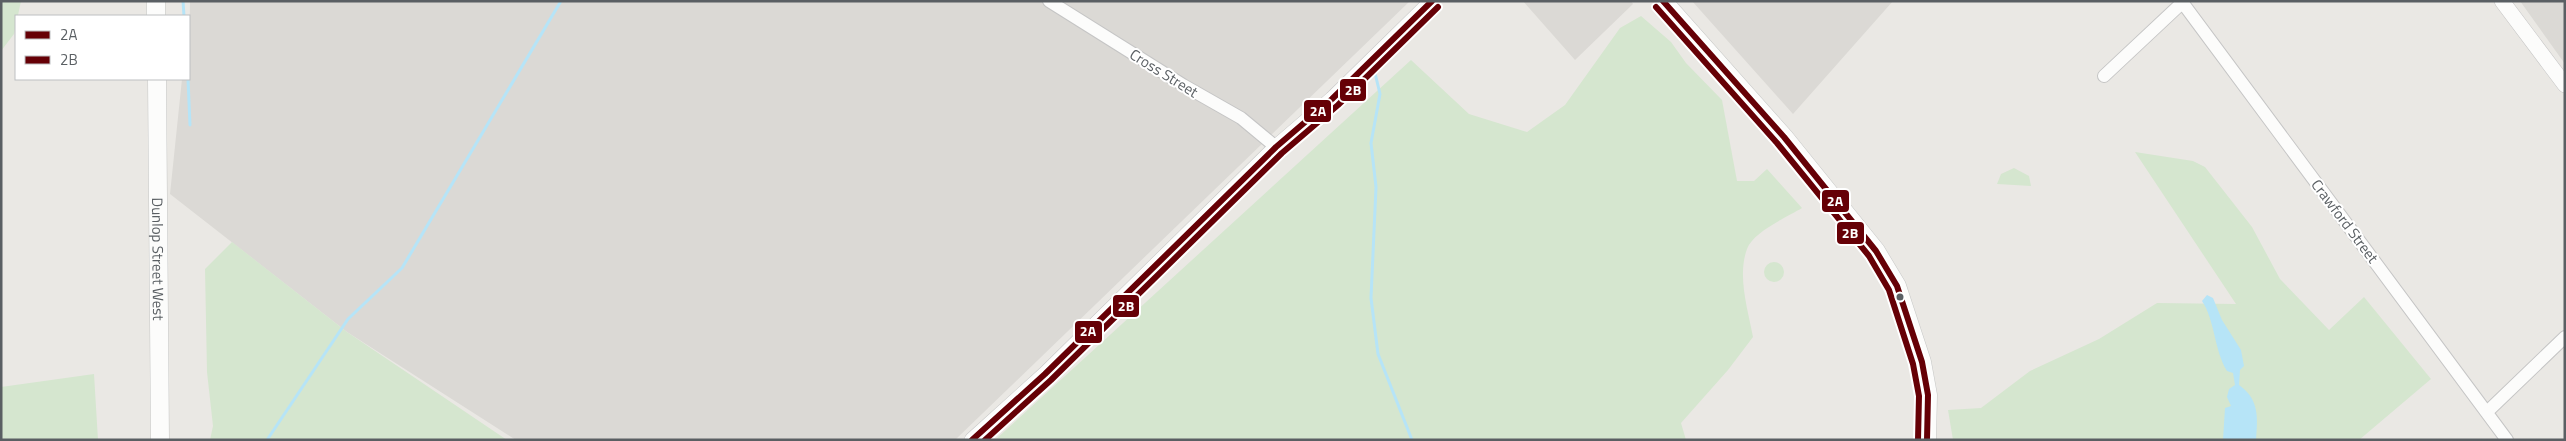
<svg xmlns="http://www.w3.org/2000/svg" width="2566" height="441" font-family="'Titillium Web',sans-serif">
	<style>
		.industrial { fill: #dbd9d5 }
		.green { fill: #d5e6cf }
		.water { fill: #b6e4f7 }
		.lines { fill: none; stroke-linecap: round; stroke-linejoin: round }
		.stream { stroke: #b6e4f7; stroke-width: 3 }
		.minor-casing { stroke: #c5c5c5; stroke-width: 14 }
		.tertiary-casing { stroke: #c5c5c5; stroke-width: 16 }
		.secondary-casing { stroke: #c6c7c6; stroke-width: 19 }
		.minor { stroke: #fcfcfb; stroke-width: 12 }
		.tertiary { stroke: #fcfcfb; stroke-width: 15 }
		.secondary { stroke: #fcfcfb; stroke-width: 18 }
		.bus-1-casing { stroke: #fff; stroke-width: 10 }
		.bus-2-casing { stroke: #fff; stroke-width: 10 }
		.bus-1 { stroke: #660006; stroke-width: 6 }
		.bus-2 { stroke: #660006; stroke-width: 6 }
		.bus-dot { fill: #5a5f63; stroke: #fff; stroke-width: 2 }
		.labels { text-anchor: middle; dominant-baseline: central; stroke-width: 4; stroke-linejoin: round; paint-order: stroke }
		.street-label { font-size: 15px; fill: #5a5f63; stroke: #fff }
		.line-badge { stroke: #fff; stroke-width: 2 }
		.badge-label { font-size: 14px; text-anchor: middle; font-weight: bold; fill: #fff }
	</style>
	<rect width="100%" height="100%" fill="#eae8e4"/>
	<path class="industrial" d="M190 1H1410L955 440H516L347 332 170 194 182 79H189Z
		M1523 1H1631L1633 4 1575 60Z
		M1692 1H1893L1793 114Z
		M2520 1H2565V64Z"/>
	<path class="green" d="M1 1H21L14 34 1 51Z
		M1641 16 1671 42 1686 63 1722 100 1737 181H1754L1767 169 1802 208C1787 217 1753 232 1747 249 1737 276 1748 310 1753 337L1728 370 1681 423 1686 440H995L1411 60 1469 114 1527 132 1565 105 1620 28Z
		M2135 152 2193 161 2205 167 2252 227 2280 279 2329 330 2364 297 2431 379 2359 440H1953L1948 410 1981 408 2030 371 2099 339 2157 303 2236 304Z
		M2014 168 2029 176 2031 186 1997 184 2001 174Z
		M232 242 347 332 507 440H210L213 426 207 372 205 269Z
		M1764 272a10 10 0 1 1 20 0a10 10 0 1 1-20 0Z
		M94 374 98 440H1V387Z"/>
	<path class="water" d="M2207 295 2213 298 2222 320 2241 350 2244 366 2240 370 2239 385C2259 399 2258 417 2256 440H2223L2225 408 2231 406 2227 397 2229 389 2235 385 2233 373 2227 371C2214 350 2215 320 2202 301Z"/>
	<g class="lines">
		<path class="stream" d="M183 1 184 16
			M1375 73 1380 94 1371 143 1376 187 1371 298 1378 354 1412 440
			M188 79 190 125
			M267 440 348 319 402 268 561 1"/>
		<defs>
			<path id="minor" d="M1049 1 1183 85 1241 118 1276 147
				M2182 2 2507 440
				M2104 76 2184 1
				M2487 412 2565 337"/>
			<path id="tertiary" d="M2502 1 2565 85
				M972 440 1045 374 1276 147 1332 99 1432 1"/>
			<g id="secondary">
				<path d="M156 1V16"/>
				<path d="M1663 1 1784 137 1876 251 1897 286 1922 362 1928 395 1927 440"/>
				<path id="s1" d="M157 79 160 440"/>
			</g>
		</defs>
		<use href="#minor" class="minor-casing"/>
		<use href="#tertiary" class="tertiary-casing"/>
		<use href="#secondary" class="secondary-casing"/>
		<use href="#minor" class="minor"/>
		<use href="#tertiary" class="tertiary"/>
		<use href="#secondary" class="secondary"/>
		<defs>
			<path id="bus-1" d="M1663 1 1784 137 1876 251 1897 286 1922 362 1928 395 1927 440
				M972 440 1045 374 1276 147 1332 99 1432 1"/>
			<path id="bus-2" d="M1656 7 1777 143 1869 256 1889 290 1913 364 1919 396 1918 440
				M985 440 1051 380 1282 153 1338 105 1438 7"/>
		</defs>
		<use href="#bus-1" class="bus-1-casing"/>
		<use href="#bus-2" class="bus-2-casing"/>
		<use href="#bus-1" class="bus-1"/>
		<use href="#bus-2" class="bus-2"/>
	</g>
	<circle class="bus-dot" cx="1900" cy="297" r="4.5"/>
	<g class="labels">
		<g class="street-label">
			<text transform="translate(1164 73) rotate(32)">Cross Street</text>
			<text transform="translate(2345 221) rotate(53)">Crawford Street</text>
			<text stroke="none"><textPath href="#s1" startOffset="180">Dunlop Street West</textPath></text>
		</g>
	</g>
	<g class="line-badge">
		<rect x="1339" y="78" width="28" height="24" rx="5" fill="#660006"/>
		<rect x="1303" y="99" width="29" height="24" rx="5" fill="#660006"/>
		<rect x="1821" y="189" width="29" height="24" rx="5" fill="#660006"/>
		<rect x="1836" y="221" width="29" height="24" rx="5" fill="#660006"/>
		<rect x="1112" y="294" width="28" height="24" rx="5" fill="#660006"/>
		<rect x="1074" y="320" width="29" height="24" rx="5" fill="#660006"/>
	</g>
	<g class="badge-label">
		<text x="1353" y="95">2B</text>
		<text x="1318" y="116">2A</text>
		<text x="1835" y="206">2A</text>
		<text x="1850" y="238">2B</text>
		<text x="1126" y="311">2B</text>
		<text x="1088" y="336">2A</text>
	</g>
	<rect width="2566" height="441" fill="none" stroke="#5a5f63" stroke-width="5"/>
	<rect x="15" y="15" width="175" height="65" fill="#ffffff" stroke="#bdbfc1"/>
	<rect x="25" y="31" width="25" height="8" fill="#660006" stroke="#bdbfc1"/>
	<text x="60" y="40" font-size="15" fill="#5a5f63">2A</text>
	<rect x="25" y="56" width="25" height="8" fill="#660006" stroke="#bdbfc1"/>
	<text x="60" y="65" font-size="15" fill="#5a5f63">2B</text>
</svg>
